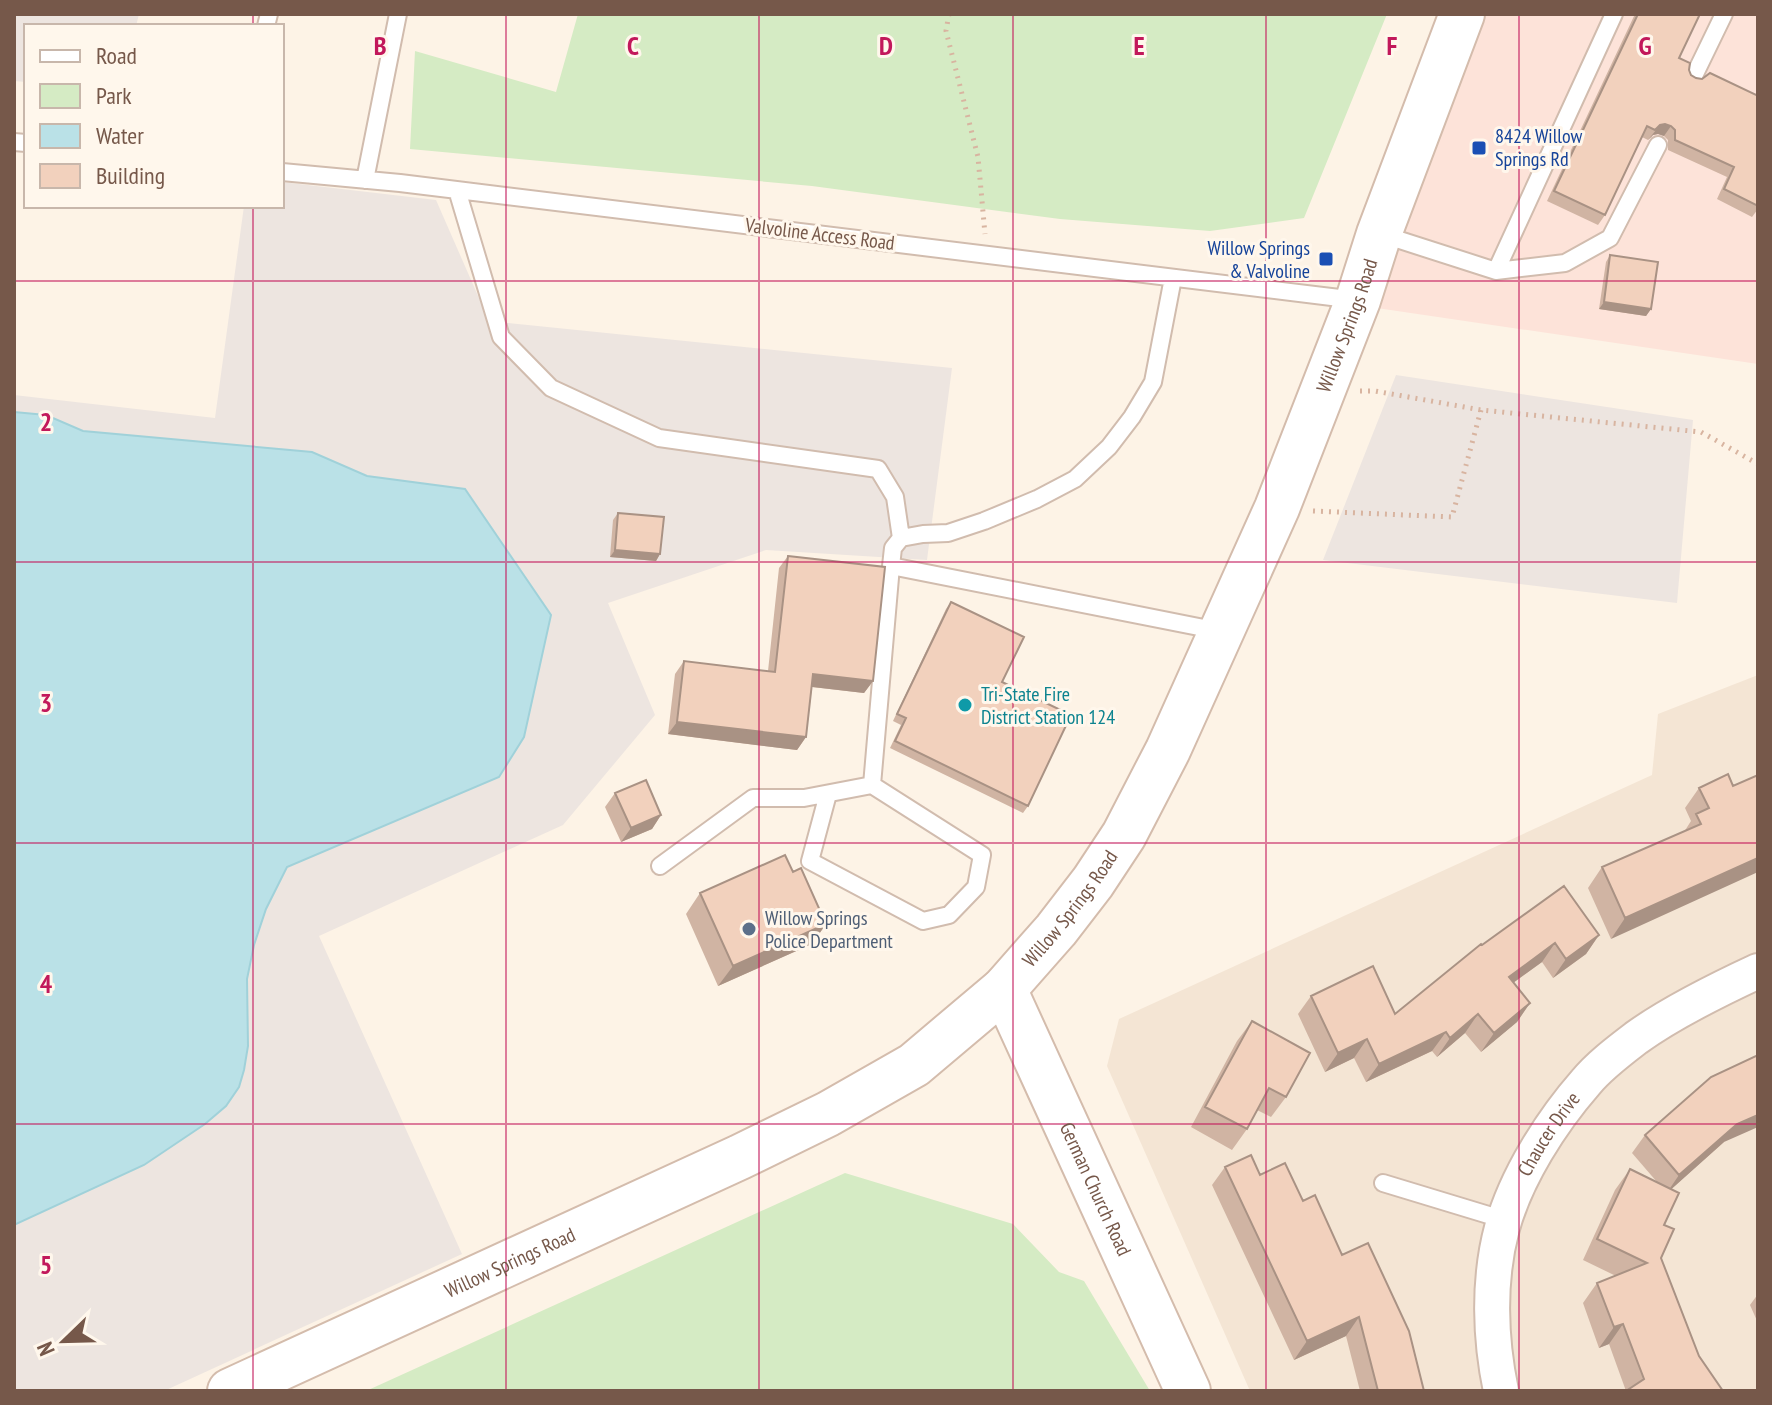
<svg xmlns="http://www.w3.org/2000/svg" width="1772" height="1405" font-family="'PT Sans Narrow',sans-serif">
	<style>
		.residential { fill: #f4e5d4 }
		.commercial { fill: #fde3d9 }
		.industrial { fill: #ede5e0 }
		.green { fill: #d5ebc4 }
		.water { fill: #bae1e7; stroke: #a0d1d9; stroke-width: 2 }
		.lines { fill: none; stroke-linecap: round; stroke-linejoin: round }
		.lane-casing { stroke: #d1bcae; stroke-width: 20 }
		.street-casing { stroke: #d1bcae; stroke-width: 38 }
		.secondary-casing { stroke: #d4bcac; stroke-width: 48 }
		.path { stroke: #d8b4a0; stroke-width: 5; stroke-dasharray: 2 6; stroke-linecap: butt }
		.lane { stroke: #fff; stroke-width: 16 }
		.street { stroke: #fff; stroke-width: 34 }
		.secondary { stroke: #fff; stroke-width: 44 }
		.wall { fill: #d0b4a3 }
		.shaded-wall { fill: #a99284 }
		.building { fill: #f2d1bd; stroke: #a99284; stroke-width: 2 }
		.grid { fill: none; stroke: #c2185b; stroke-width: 2; stroke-opacity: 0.55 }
		.transit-dot { fill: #1a4fb4; stroke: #fff7ec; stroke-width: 3 }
		.culture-dot { fill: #0f9aa8; stroke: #fff7ec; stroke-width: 3 }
		.service-dot { fill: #5c6f8a; stroke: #fff7ec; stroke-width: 3 }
		.labels { text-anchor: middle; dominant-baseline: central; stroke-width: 6; stroke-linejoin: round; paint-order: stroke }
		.transit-label { font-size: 20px; fill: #164399; stroke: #fff7ec; text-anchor: start }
		.street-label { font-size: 20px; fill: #76584a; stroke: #fff7ec }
		.culture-label { font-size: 20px; fill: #0d838f; stroke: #fff7ec; text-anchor: start }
		.service-label { font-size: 20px; fill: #4e5e75; stroke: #fff7ec; text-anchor: start }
		.grid-label { font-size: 26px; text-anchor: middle; font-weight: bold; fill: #c2185b; stroke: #fff7ec; stroke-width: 6; stroke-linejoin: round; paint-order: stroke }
	</style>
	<rect width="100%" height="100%" fill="#fdf3e6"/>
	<path class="residential" d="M1758 675V1391H1250L1107 1066 1119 1019 1652 775 1658 714Z"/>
	<path class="commercial" d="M1479 14H1758V364L1370 307Z"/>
	<path class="industrial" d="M14 14H139L136 26H26V82L14 81Z
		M282 182 436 200 489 321 952 368 927 560 766 550 608 603 655 715 563 825 319 936 462 1254 164 1391H14V395L215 418 244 206H282Z
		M1396 375 1693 420 1677 603 1323 560Z"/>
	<path class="green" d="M578 14H1387L1304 218 1210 231 1060 219 812 186 410 149 415 51 556 92Z
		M845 1173 1013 1224 1059 1272 1084 1281 1150 1391H366Z"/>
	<path class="water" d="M14 412 46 415 83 431 312 452 367 476 465 489 551 615 524 737 499 777 287 867 266 909 254 945 247 979 248 1046 244 1070 239 1087 226 1106 205 1124 144 1165 14 1225Z"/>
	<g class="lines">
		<defs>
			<path id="lane" d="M266 26 269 14
				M1693 78 1724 14
				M14 142 26 143
				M282 172 400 183 1356 300
				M365 180 398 14
				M457 190 501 337 551 388 659 438 878 469 895 497 901 538
				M1381 234 1496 271 1565 263 1610 238 1658 145
				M1496 271 1614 14
				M891 566 893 548 901 538 923 534 948 533 984 521 1037 499 1075 479 1109 447 1132 417 1153 382 1173 278
				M828 794 810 861 923 921 949 915 976 887 982 855 872 785
				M660 866 753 798H804L872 785 891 566 1219 631
				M1383 1183 1505 1220"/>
			<g id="street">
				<path id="s1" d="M1501 1391C1490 1339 1488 1280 1502 1228 1516 1177 1551 1122 1586 1082 1599 1066 1619 1051 1636 1038 1672 1012 1717 990 1758 971"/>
			</g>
			<g id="secondary">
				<path id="s2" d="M1004 989 1188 1391"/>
				<path id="s3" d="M230 1391 740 1157 828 1114 914 1065 1004 989 1056 930 1093 882 1124 835 1168 750 1277 508 1358 300 1379 234 1462 14"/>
			</g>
		</defs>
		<use href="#lane" class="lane-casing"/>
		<use href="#street" class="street-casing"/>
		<use href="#secondary" class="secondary-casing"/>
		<path class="path" d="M949 14 946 31 978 157 985 234
			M1360 391H1375L1481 410 1701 432 1758 464
			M1313 511 1452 517 1481 410"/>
		<use href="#lane" class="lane"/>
		<use href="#street" class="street"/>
		<use href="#secondary" class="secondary"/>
	</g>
	<path class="wall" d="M1635 14H1700L1679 58 1689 70 1691 75 1696 78 1756 95 1758 94V209L1752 217 1717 199 1727 177 1668 150V140L1664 136 1658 134 1653 135 1648 140 1642 137 1605 215 1598 225 1547 201Z
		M1610 255 1651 309 1646 316 1599 309 1606 262Z
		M618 513 660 554 656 561 610 557 613 520Z
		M788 556 873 681 864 693 812 687 806 737 797 750 668 734 675 674 684 661 768 671 779 568Z
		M951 602 1002 682 1028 806 1023 813 890 748 901 725 893 721 946 609Z
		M1733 786 1611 939 1588 888 1602 867 1684 832 1691 821 1685 808 1699 788Z
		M615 793 661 815 652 829 621 842 605 807Z
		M793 872 826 924 812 944 718 986 686 914 700 893Z
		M1599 935 1586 954 1553 978 1542 962 1513 983 1530 1003 1517 1022 1481 1052 1465 1033 1437 1057 1432 1051 1366 1082 1354 1058 1325 1072 1298 1014 1311 996 1395 1014 1482 945Z
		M1252 1021 1286 1097 1271 1117 1257 1110 1247 1129 1232 1150 1191 1127 1237 1041Z
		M1645 1135 1724 1142 1671 1189 1664 1225 1661 1258 1699 1356 1626 1391 1609 1344 1599 1348 1583 1303 1597 1283 1616 1276 1583 1260 1615 1190 1630 1169 1657 1182 1632 1153Z
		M1225 1167 1260 1175 1303 1201 1342 1255 1424 1391H1360L1346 1336 1294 1360 1212 1185Z
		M1758 1294V1323L1750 1305Z"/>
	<path class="shaded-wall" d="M1665 124 1671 126 1664 136 1658 134 1653 135 1648 140 1660 125Z
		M1604 302 1651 309 1646 316 1599 309Z
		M615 550 660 554 656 561 610 557Z
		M813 674 873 681 864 693 804 686Z
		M677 722 806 737 797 750 668 734Z
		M661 815 652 829 621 842 631 828Z
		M1758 858V872L1611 939 1625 918Z
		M826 924 812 944 718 986 733 966Z
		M1599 935 1586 954 1553 978 1566 959Z
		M1555 943 1542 962 1495 996 1509 977Z
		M1530 1003 1517 1022 1481 1052 1494 1033Z
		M1478 1014 1465 1033 1437 1057 1450 1038Z
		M1446 1032 1432 1051 1366 1082 1379 1064Z
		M1367 1039 1354 1058 1325 1072 1338 1053Z
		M1758 1115V1127L1724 1142 1666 1194 1679 1175 1737 1124Z
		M1359 1317 1346 1336 1294 1360 1307 1341Z
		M1623 1324 1609 1344 1599 1348 1614 1327Z"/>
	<path class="building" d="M1638 14H1700L1679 58 1690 63 1689 70 1691 75 1696 78 1702 79 1710 73 1756 95 1758 94V206L1724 189 1734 167 1675 140V130L1671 126 1665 124 1660 125 1655 130 1647 126 1605 215 1554 191Z
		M1610 255 1658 262 1651 309 1604 302Z
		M618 513 664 517 660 554 615 550Z
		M788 556 885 567 873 681 813 674 806 737 677 722 684 661 775 672Z
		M951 602 1024 637 1002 682 1071 715 1028 806 895 741 906 718 897 714Z
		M1728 774 1733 786 1758 775V858L1625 918 1602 867 1701 824 1696 814 1709 808 1699 788Z
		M646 780 661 815 631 828 615 793Z
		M785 855 793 872 801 868 826 924 733 966 700 893Z
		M1564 886 1599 935 1566 959 1555 943 1509 977 1530 1003 1494 1033 1478 1014 1450 1038 1446 1032 1379 1064 1367 1039 1338 1053 1311 996 1373 966 1395 1014 1481 944 1482 945Z
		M1252 1021 1310 1053 1286 1097 1269 1088 1247 1129 1205 1107Z
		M1758 1055V1115L1737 1124 1679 1175 1645 1135 1711 1077Z
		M1251 1155 1260 1175 1285 1163 1303 1201 1315 1195 1342 1255 1368 1243 1409 1331 1424 1391H1378L1359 1317 1307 1341 1225 1167Z
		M1630 1169 1679 1193 1664 1225 1674 1229 1661 1258 1699 1356 1723 1391H1626L1644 1379 1623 1324 1614 1327 1597 1283 1647 1263 1597 1239Z"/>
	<path class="grid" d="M253 14V26M506 14V1391M759 14V1391M1013 14V1391M1266 14V1391M1519 14V1391M253 206V1391M14 281H1758M14 562H1758M14 843H1758M14 1124H1758"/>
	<g class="transit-dot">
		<rect x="1471" y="140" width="16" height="16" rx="4"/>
		<rect x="1318" y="251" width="16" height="16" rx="4"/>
	</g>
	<circle class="culture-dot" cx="965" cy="705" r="8"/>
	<circle class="service-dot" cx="749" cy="929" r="8"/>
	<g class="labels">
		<g class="transit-label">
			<text x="1495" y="136">8424 Willow<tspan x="1495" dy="23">Springs Rd</tspan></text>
			<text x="1310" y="248" text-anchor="end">Willow Springs<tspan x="1310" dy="23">&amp; Valvoline</tspan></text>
		</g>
		<g class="street-label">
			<text transform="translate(820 234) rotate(7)">Valvoline Access Road</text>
			<text stroke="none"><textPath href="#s3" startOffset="1628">Willow Springs Road</textPath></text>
			<text stroke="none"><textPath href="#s3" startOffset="980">Willow Springs Road</textPath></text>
			<text stroke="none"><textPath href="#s1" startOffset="270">Chaucer Drive</textPath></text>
			<text stroke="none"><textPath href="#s2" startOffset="220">German Church Road</textPath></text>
			<text stroke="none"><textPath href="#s3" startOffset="308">Willow Springs Road</textPath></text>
		</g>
		<g class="culture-label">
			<text x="981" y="694">Tri-State Fire<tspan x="981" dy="23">District Station 124</tspan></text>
		</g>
		<g class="service-label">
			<text x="765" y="918">Willow Springs<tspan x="765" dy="23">Police Department</tspan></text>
		</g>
	</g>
	<g class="grid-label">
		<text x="380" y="55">B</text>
		<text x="633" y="55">C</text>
		<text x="886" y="55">D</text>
		<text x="1139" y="55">E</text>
		<text x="1392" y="55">F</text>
		<text x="1645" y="55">G</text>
		<text x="46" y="431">2</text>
		<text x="46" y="712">3</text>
		<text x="46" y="993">4</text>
		<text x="46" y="1274">5</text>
	</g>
	<rect width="1772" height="1405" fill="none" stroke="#76584a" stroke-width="32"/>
	<rect x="24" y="24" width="260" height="184" fill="#fff7ec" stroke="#c8b7ab" stroke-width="2"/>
	<rect x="40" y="50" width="40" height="12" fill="#ffffff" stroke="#c8b7ab" stroke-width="2"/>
	<text x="96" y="64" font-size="24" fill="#76584a">Road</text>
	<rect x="40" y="84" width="40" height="24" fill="#d5ebc4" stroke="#c8b7ab" stroke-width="2"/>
	<text x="96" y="104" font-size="24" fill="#76584a">Park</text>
	<rect x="40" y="124" width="40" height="24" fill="#bae1e7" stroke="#c8b7ab" stroke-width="2"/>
	<text x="96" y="144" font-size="24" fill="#76584a">Water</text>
	<rect x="40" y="164" width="40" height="24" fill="#f2d1bd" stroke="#c8b7ab" stroke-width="2"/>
	<text x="96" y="184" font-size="24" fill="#76584a">Building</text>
	<g transform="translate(64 1341) rotate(247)" stroke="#fff7ec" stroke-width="6" paint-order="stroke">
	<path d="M0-6L14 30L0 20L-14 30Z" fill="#76584a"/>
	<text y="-12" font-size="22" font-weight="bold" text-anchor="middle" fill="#76584a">N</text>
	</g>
</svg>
